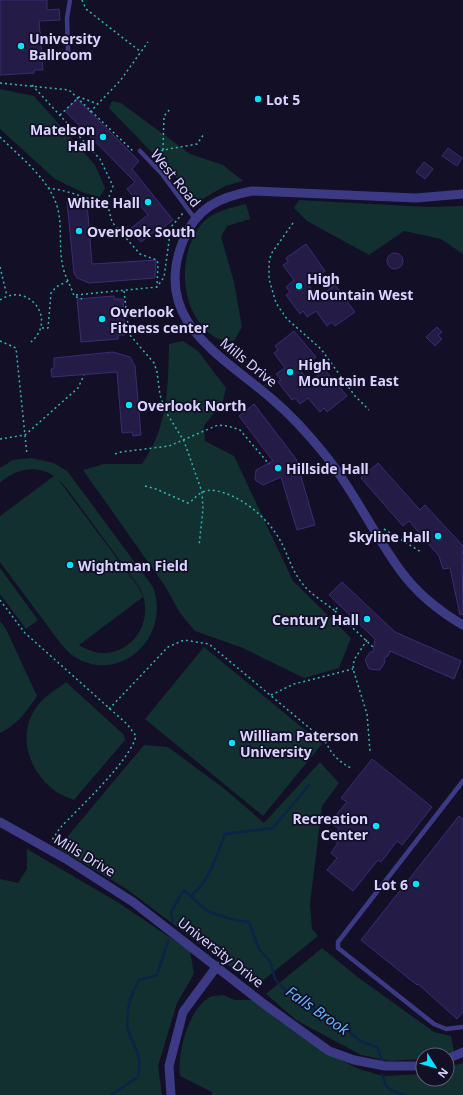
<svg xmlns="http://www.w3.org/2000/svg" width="463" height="1095" font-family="'Noto Sans',sans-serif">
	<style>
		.green { fill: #12302f; fill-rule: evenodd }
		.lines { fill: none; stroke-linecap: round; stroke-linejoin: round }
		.stream { stroke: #0c2248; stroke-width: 2.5 }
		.building { fill: #241b47; stroke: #3b2d73 }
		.path { stroke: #2fb8b0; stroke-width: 1.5; stroke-dasharray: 2 3; stroke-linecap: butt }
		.service { stroke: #3d3a85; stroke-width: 4.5 }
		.minor { stroke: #3d3a85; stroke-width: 9 }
		.poi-dot { fill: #00e5ff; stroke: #130f26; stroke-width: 1.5 }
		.labels { text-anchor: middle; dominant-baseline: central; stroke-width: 3.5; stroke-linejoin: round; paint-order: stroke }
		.poi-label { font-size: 14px; font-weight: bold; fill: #d9d4ff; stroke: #130f26; text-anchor: start }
		.street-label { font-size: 14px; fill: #d9d4ff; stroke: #130f26 }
		.water-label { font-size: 15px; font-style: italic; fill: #62b6ff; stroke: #130f26 }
	</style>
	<rect width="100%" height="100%" fill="#130f26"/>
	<path class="green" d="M0 89 34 96 95 165 105 188 100 197 84 193 55 179 0 129Z
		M112 101 121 103 190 154 223 165 243 181 225 186 199 201 109 108Z
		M299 200 428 207 463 206V254L441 239 404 231 369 255 307 221 294 208Z
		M246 204 250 219 227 226 221 237 234 282 242 327 234 341C229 340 220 340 216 338 180 316 176 258 200 226 211 212 229 208 246 204Z
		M183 341 198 351 226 388 223 401 204 426 205 441 234 456 293 581 351 638 339 668 304 678 243 648 195 631 180 613 165 586 83 470 104 464H142C168 427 168 388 169 344Z
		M31 458 54 463 68 472 153 587C172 639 117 687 72 655 68 652 64 647 61 644L0 562V516L54 476C37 464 14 469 0 483V468L13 460ZM57 478 68 490 140 588C160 629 118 671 79 645L143 597 139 588Z
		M0 568 38 620 26 629 0 594Z
		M0 621 6 629 37 696C27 711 17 725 0 733Z
		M204 647 322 744 263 816 145 719Z
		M66 682 124 735 125 740 74 800C68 797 60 795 55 791 28 771 16 733 38 705 45 696 57 689 66 682Z
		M144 745 168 747 226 790 264 823 320 762 339 783 322 806 310 904 312 929 318 936 256 986 125 888 58 848Z
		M27 849 119 903 190 951 194 974 177 1003 158 1066 162 1095H0V879L18 883 27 869Z
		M322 948 359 978 434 1032 451 1036 454 1052 441 1055H423V1059L389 1061 361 1055 296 1020 266 994Z
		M223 995 235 1000H253L279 1020 333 1056 359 1069 383 1076 423 1074V1079H447V1067L463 1063V1095H212V1092L180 1076C177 1054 188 1009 210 997 214 995 219 996 223 995Z"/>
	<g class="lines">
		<path class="stream" d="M191 896C209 881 217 855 225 834L273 828 309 785
			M173 923 171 912 184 890 207 911 230 919 249 922 259 949 270 961 275 979 286 991 306 1005 330 1016 362 1042 377 1047 382 1060
			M382 1074C387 1091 389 1090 406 1095
			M111 1095 138 1077C143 1052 133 1049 128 1029 125 1012 131 994 139 980L157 975 168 941"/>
	</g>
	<path class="building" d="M0 0H47V10L59 9 60 20 39 21 43 70H34V73L0 75Z
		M77 99 139 161 132 169 173 220 160 230 159 228 141 242 130 229 148 215 127 189 135 182 65 111Z
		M448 148 462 158 457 166 442 156Z
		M424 162 433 169 425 179 416 172Z
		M76 201V203H87L92 264 156 260 155 278 89 283 77 278 74 273 67 202Z
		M306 244 325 271 308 284 318 297 335 285 355 312 335 326 332 322 327 326 316 311 307 317 303 311 300 314 286 295 290 292 286 287 294 280 283 265 288 262 286 258Z
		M387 261a8 8 0 1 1 16 0a8 8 0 1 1-16 0Z
		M114 296V299H123L125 335H118V339L81 342 77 299Z
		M437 327 442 332 438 335 442 339 435 346 426 337Z
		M294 331 316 357 300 370 309 382 325 370 347 396 327 412 324 408 320 412 308 398 300 404 295 398 292 400 278 382 281 380 276 374 285 368 274 353 278 350 275 346Z
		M113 352 130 357 135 366 141 435 133 436 132 432 122 433 117 372 52 377 51 369 54 368V358Z
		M254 404 296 459 315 525 297 530 281 477 263 485 255 480 256 470 273 461 239 416Z
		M378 463 420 510 425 505 463 546 462 555 463 614 460 615 450 568 443 569 439 556 409 521 403 526 361 478Z
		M342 582 395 632 461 661 454 679 390 651 388 656 384 658 385 662 380 670 369 669 365 660 370 652H373L375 639 329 595Z
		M372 759 432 807 402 845 397 841 381 862 378 860 353 891 327 870 337 858 331 853 338 843 332 838 339 829 330 822 347 802 341 798Z
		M459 816 463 819V1012L457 1019 418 984 417 985 361 940Z"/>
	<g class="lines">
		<path class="path" d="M82 0 86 9 141 52
			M0 83 69 90 134 152
			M32 85 100 159 113 186 107 202 112 222 140 254 157 260 158 264 157 287
			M90 112 120 81 148 42
			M60 115 79 97 98 104
			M0 137C20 157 48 178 57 206 63 225 58 247 63 267 65 277 71 286 74 296L82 299
			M163 150 164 116 171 108
			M154 158 163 150 197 144 204 134
			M48 188C68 190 87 199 107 204
			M293 223 271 254 269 263V279L276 303 287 319 321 349 355 396 369 410
			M0 267 7 296
			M124 291 129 334 154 363 157 372 160 395 166 412 184 441 202 492 203 509 199 546
			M76 295 157 287 164 277 171 227 183 213
			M0 300C28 281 58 319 31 342
			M42 328H48L51 293 56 287 68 281
			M0 341 16 348 27 455
			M0 439 25 435 78 388 84 375
			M115 454 121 452 169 446 218 425 228 426 240 430 269 464
			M145 486 156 489 188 503C194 500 197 494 203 492 211 488 222 492 230 495 254 506 274 525 285 550 290 562 294 573 302 583 310 594 324 602 335 611L339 605
			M384 529 421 552
			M0 600 25 633 127 724 136 736C130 761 79 808 60 828L52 840
			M335 611 374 648
			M367 640 354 660 353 669 367 714 370 751
			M271 695 294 684 353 669
			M109 709 168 647 184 640 209 644 325 741C332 755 339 762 353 769"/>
		<path class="service" d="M68 52 67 18 70 0
			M140 151 162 174 195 219
			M463 781 338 942V948L434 1024 446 1029 463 1027"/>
		<path class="minor" d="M463 194 416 198 252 191C219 197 196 208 183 241 151 321 221 355 272 399 291 415 310 436 326 456 354 491 373 533 400 570 416 592 439 611 463 625
			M0 822 66 859 133 902 264 1004 329 1051 354 1060 385 1066H423
			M447 1059 463 1052
			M171 1095 169 1066 183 1012 217 966"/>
	</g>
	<g class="poi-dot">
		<circle cx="21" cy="46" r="4"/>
		<circle cx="258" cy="99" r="4"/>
		<circle cx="103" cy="137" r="4"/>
		<circle cx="148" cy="202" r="4"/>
		<circle cx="79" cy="231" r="4"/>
		<circle cx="299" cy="286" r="4"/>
		<circle cx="102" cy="319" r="4"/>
		<circle cx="290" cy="372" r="4"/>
		<circle cx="129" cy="405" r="4"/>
		<circle cx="278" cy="468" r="4"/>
		<circle cx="438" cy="536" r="4"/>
		<circle cx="70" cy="565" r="4"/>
		<circle cx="367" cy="619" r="4"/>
		<circle cx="232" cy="743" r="4"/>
		<circle cx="376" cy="826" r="4"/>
		<circle cx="416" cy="884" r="4"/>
	</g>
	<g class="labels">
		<g class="poi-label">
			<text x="29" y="38">University<tspan x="29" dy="16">Ballroom</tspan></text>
			<text x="266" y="99">Lot 5</text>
			<text x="95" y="129" text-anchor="end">Matelson<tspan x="95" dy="16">Hall</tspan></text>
			<text x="140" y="202" text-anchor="end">White Hall</text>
			<text x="87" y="231">Overlook South</text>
			<text x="307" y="278">High<tspan x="307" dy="16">Mountain West</tspan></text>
			<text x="110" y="311">Overlook<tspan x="110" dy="16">Fitness center</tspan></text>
			<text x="298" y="364">High<tspan x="298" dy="16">Mountain East</tspan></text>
			<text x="137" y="405">Overlook North</text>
			<text x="286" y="468">Hillside Hall</text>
			<text x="430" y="536" text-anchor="end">Skyline Hall</text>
			<text x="78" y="565">Wightman Field</text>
			<text x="359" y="619" text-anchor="end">Century Hall</text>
			<text x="240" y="735">William Paterson<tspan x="240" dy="16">University</tspan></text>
			<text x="368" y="818" text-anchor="end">Recreation<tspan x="368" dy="16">Center</tspan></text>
			<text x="408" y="884" text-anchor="end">Lot 6</text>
		</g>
		<g class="street-label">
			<text transform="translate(176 178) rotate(51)">West Road</text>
			<text transform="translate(249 362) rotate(39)">Mills Drive</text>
			<text transform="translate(85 855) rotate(31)">Mills Drive</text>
			<text transform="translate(221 952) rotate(38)">University Drive</text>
		</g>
		<g class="water-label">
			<text transform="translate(318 1010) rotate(35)">Falls Brook</text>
		</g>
	</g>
	<g transform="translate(435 1067) rotate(127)"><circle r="19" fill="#130f26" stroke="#625e7d"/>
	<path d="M0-3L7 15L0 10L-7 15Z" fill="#00e5ff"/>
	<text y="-6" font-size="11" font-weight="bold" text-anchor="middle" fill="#d9d4ff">N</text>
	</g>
</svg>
